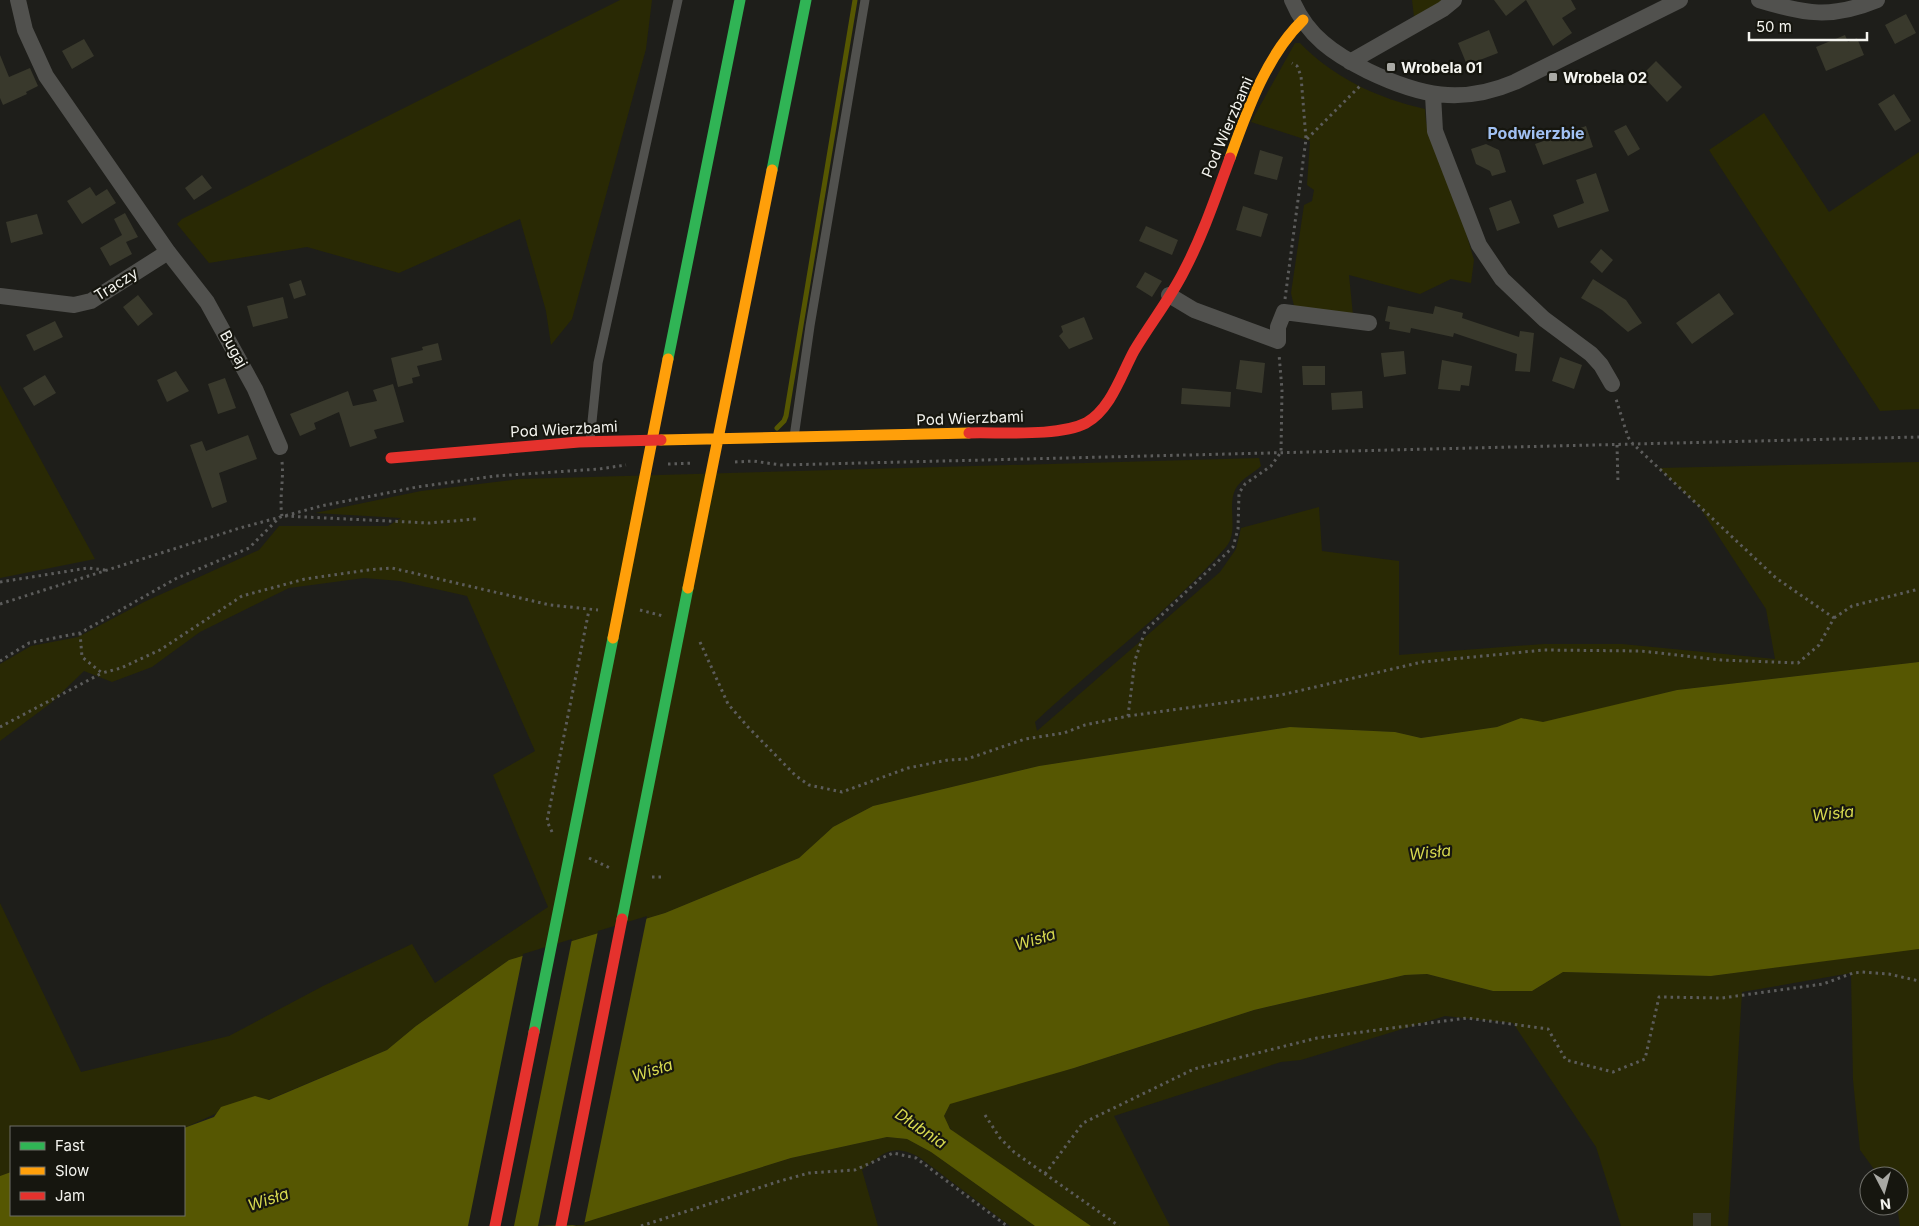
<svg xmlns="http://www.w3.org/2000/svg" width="1919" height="1226" font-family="Inter,sans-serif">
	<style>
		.green { fill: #292904 }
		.water { fill: #565702 }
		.pier { fill: #1e1e1a }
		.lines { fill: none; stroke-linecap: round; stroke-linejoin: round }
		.stream { stroke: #565702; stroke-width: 5 }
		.building { fill: #39392c }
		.path { stroke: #5c5c5b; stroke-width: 3; stroke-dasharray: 2.5 4; stroke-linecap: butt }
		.lane { stroke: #51514e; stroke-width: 9 }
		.street { stroke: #51514e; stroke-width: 16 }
		.fast { stroke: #30b455; stroke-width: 11 }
		.slow { stroke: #ff9f0a; stroke-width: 11 }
		.jam { stroke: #e5322d; stroke-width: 11 }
		.poi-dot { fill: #a9a9a4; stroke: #16160f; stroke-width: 2 }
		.labels { text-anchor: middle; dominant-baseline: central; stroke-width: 4.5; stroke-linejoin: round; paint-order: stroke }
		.poi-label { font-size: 15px; font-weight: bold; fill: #f4f4ef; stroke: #16160f; text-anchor: start }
		.street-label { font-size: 15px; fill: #f4f4ef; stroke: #16160f }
		.neighbourhood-label { font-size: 16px; font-weight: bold; fill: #a1c1f3; stroke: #16160f }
		.water-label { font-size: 16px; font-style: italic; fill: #d7d94f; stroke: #16160f }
	</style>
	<rect width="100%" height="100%" fill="#1e1e1a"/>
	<path class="green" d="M620 0H652L646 49 572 319 551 345 546 311 520 219 399 273 307 247 209 263 177 224 182 219Z
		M1412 0H1444L1414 17Z
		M1295 43H1300C1334 78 1377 98 1425 109L1426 122 1460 212 1474 260 1471 283 1451 279 1420 294 1349 275 1353 315 1294 306 1291 293 1304 205 1312 201 1314 190 1307 185 1310 141 1251 122Z
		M1764 113 1829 212 1919 152V409L1880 411 1709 150Z
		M0 385 95 559 0 578Z
		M1259 458 1261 466C1255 472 1246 476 1240 483 1223 500 1241 530 1226 547 1169 612 1098 663 1035 722L1037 731 1220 572 1236 549 1241 528 1319 507 1322 551 1399 561V655L1544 644H1622L1775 659 1766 609 1700 508 1659 468 1919 462V662L1677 690 1543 723 1521 718 1497 727 1421 738 1395 732 1290 727 1039 766 873 806 833 827 799 858 665 913 509 960 416 1026 387 1050 268 1100 255 1096 184 1128 11 1127V1172L0 1176V903L81 1072 229 1036 323 986 412 944 435 983 548 907 493 775 535 751 467 596 400 581 364 578 289 588 200 632 152 667 112 682 84 671 51 703 0 741V664L31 646 78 637 144 602 259 550 279 526H388L401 518 315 513 421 491 520 479Z
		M1919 948V1226H1900L1897 1206H1899V1176H1879L1860 1150 1853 1080 1851 973 1742 992 1728 1226H1621L1596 1147 1513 1023 1445 1016 1301 1060 1281 1062 1114 1116 1170 1226H1091L955 1134 946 1123 944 1116 950 1104 955 1100 1074 1068 1254 1010 1405 975 1427 974 1493 991H1532L1563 972 1711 976Z
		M887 1137 907 1139 931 1152 1035 1226H1010L919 1157C891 1143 884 1153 862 1170L878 1226H573L791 1158Z"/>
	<path class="water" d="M1919 662V949L1711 976 1563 972 1532 991H1493L1427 974 1405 975 1254 1010 1074 1068 950 1104 944 1116 950 1129 1091 1226H1035L931 1152 907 1139 887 1137 791 1158 573 1226H0V1176L11 1172V1215H184V1128L214 1117 221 1107 255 1096 269 1100 387 1050 416 1026 509 960 665 913 799 858 833 827 873 806 1039 766 1290 727 1395 732 1421 738 1497 727 1521 718 1543 722 1677 690Z"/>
	<path class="pier" d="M647 916 584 1225 538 1226 598 931Z
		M572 939 514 1226H468L523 954Z"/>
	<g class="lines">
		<path class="stream" d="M777 428 784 421 786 416 855 0"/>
	</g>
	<path class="building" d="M1494 0H1571L1576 9 1562 18 1572 33 1553 46 1526 0 1506 16Z
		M1906 14 1916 33 1895 44 1885 25Z
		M1489 30 1498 53 1467 65 1458 43Z
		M1845 35 1848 42 1857 38 1864 55 1826 71 1816 47Z
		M84 39 94 56 72 69 62 51Z
		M0 55 9 77 30 68 38 86 26 92 27 94 3 105 0 98Z
		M1656 61 1682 87 1667 102 1642 75Z
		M1894 94 1911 121 1895 131 1878 104Z
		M1626 125 1640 149 1628 156 1614 131Z
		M1586 126 1593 147 1543 165 1535 144Z
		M1486 144 1499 150 1506 172 1492 176 1490 171 1476 164 1471 149Z
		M1260 150 1283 157 1277 180 1254 174Z
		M1596 173 1609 211 1558 228 1553 215 1584 203 1576 180Z
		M202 175 212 188 194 200 185 188Z
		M90 187 96 196 107 189 116 203 82 224 67 201Z
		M1511 200 1520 223 1497 231 1489 208Z
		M1243 206 1268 214 1261 237 1236 230Z
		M125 213 138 237 126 242 132 254 110 266 100 248 122 235 114 219Z
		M37 214 43 234 11 243 6 222Z
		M1146 226 1178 240 1172 255 1139 241Z
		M1601 249 1613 260 1602 273 1590 262Z
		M1145 272 1162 281 1152 297 1136 287Z
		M1593 279 1626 300 1642 323 1628 332 1602 310 1581 298Z
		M301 280 306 295 294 299 289 284Z
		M1719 293 1734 314 1692 344 1676 323Z
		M138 295 153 314 138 326 123 307Z
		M283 297 288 318 253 327 247 306Z
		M1388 306 1433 314 1435 306 1463 313 1462 318 1519 337 1520 331 1534 333 1530 372 1515 371 1517 354 1454 333 1453 337 1411 328 1410 333 1389 329 1390 322 1385 321Z
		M1084 317 1093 339 1069 349 1059 336 1063 332 1061 326Z
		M55 321 63 337 34 351 26 335Z
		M438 343 442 360 417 366 420 376 412 378 413 383 398 387 391 358 423 350 422 347Z
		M1404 351 1406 374 1384 377 1381 353Z
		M1560 357 1582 365 1574 389 1552 381Z
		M1240 360 1265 363 1262 393 1236 389Z
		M1442 360 1472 366 1469 386 1461 385 1460 391 1438 389Z
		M1302 366H1325V385H1303Z
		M176 371 189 391 167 402 157 380Z
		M45 375 56 393 34 406 23 388Z
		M225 378 236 408 218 414 208 384Z
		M393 384 404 422 374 430 377 438 350 447 339 412 314 423 316 429 300 436 290 414 348 391 353 406 377 401 373 390Z
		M1182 388 1231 392 1230 407 1181 404Z
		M1362 391 1363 408 1332 410 1331 393Z
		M248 435 257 459 219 473 227 502 212 508 190 445 202 441 206 451Z
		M1693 1213H1711V1226H1693Z"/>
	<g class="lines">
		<path class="path" d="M1307 139 1361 85
			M1285 299 1306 139 1301 76 1297 66 1292 63
			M1617 445 1618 484
			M282 462C284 480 279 498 282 516
			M735 462 753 461 781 465 1919 437
			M668 464 694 463
			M285 516 429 523 476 519
			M0 582 88 568 106 570
			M0 604 240 528 321 506 417 487 495 476 599 469 626 465
			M640 610 663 616
			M1834 618 1852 606 1919 589
			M80 633 82 657 102 673 121 668 160 650 242 596 305 579 368 570 392 568 550 605 598 610
			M700 642 728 704 748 727 796 776 809 785 842 792 908 768 948 760 967 759 1025 739 1064 733 1085 725 1128 716 1135 660 1145 631 1233 547 1238 529 1239 493 1245 484 1271 466 1281 452 1282 390 1279 354
			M0 661 29 643 80 633 177 578 249 548 280 517
			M1128 716 1281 695 1422 662 1544 650 1641 651 1721 660 1798 663 1819 645 1834 618 1776 578 1633 444 1628 437 1616 399
			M0 727 102 673
			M552 832 547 821 589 610
			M589 858 612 869
			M652 877H664
			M985 1115 1000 1138 1014 1152 1119 1226
			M1045 1174 1083 1123 1194 1069 1317 1038 1467 1018 1548 1029 1566 1060 1613 1072 1645 1059 1659 997 1722 998 1823 984 1853 973 1862 972 1889 974 1919 981
			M641 1226 780 1181 809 1173 855 1170 893 1153 916 1158 1007 1226"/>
		<path class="lane" d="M794 437 810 326 865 0
			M590 441 598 363 678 0"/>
		<path class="street" d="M18 0 25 30 46 76 168 252 207 302 255 389 280 447
			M1292 0C1307 36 1334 54 1368 71 1420 96 1461 105 1515 82L1680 0
			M1759 0C1805 14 1831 19 1877 0
			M1350 62 1443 9 1454 0
			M1433 95 1435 131 1479 245 1502 279 1544 319 1591 354 1601 365 1612 384
			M1169 295 1194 310 1278 341V327L1284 312 1369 323
			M0 296 74 305 91 301 168 252"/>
		<path class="fast" d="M772 170 806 0
			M668 359 740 0
			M622 919 688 588
			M534 1032 613 638"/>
		<path class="slow" d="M1230 158C1247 111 1266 56 1303 20
			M661 440 969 433
			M688 588 772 170
			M613 638 668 359"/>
		<path class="jam" d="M969 433C1001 432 1058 437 1086 423 1111 409 1121 375 1134 351 1150 324 1170 299 1184 271 1203 235 1216 196 1230 158
			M391 458 579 442 661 440
			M495 1226 534 1032
			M561 1226 622 919"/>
	</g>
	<g class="poi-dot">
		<rect x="1386" y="62" width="10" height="10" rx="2.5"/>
		<rect x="1548" y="72" width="10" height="10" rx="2.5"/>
	</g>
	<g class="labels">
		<g class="poi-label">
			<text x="1401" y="67">Wrobela 01</text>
			<text x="1563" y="77">Wrobela 02</text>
		</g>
		<g class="street-label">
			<text transform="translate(1227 127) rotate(-67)">Pod Wierzbami</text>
			<text transform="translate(116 284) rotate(-32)">Traczy</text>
			<text transform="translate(234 349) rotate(61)">Bugaj</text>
			<text transform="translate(970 418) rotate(-2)">Pod Wierzbami</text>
			<text transform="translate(564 429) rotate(-3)">Pod Wierzbami</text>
		</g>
		<g class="neighbourhood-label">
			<text x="1536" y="133">Podwierzbie</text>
		</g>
		<g class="water-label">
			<text transform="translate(1833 813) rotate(-6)">Wisła</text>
			<text transform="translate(1430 852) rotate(-6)">Wisła</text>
			<text transform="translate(1035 939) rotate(-17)">Wisła</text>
			<text transform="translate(652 1070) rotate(-18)">Wisła</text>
			<text transform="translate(921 1128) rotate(34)">Dłubnia</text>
			<text transform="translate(268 1199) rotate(-18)">Wisła</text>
		</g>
	</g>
	<rect x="10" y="1126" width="175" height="90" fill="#16160f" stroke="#6f6f69"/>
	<rect x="20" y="1142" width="25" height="8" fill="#30b455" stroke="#6f6f69"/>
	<text x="55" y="1151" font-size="15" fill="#f4f4ef">Fast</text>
	<rect x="20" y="1167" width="25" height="8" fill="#ff9f0a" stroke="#6f6f69"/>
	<text x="55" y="1176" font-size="15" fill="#f4f4ef">Slow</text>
	<rect x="20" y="1192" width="25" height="8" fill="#e5322d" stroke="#6f6f69"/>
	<text x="55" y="1201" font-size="15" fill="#f4f4ef">Jam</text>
	<g transform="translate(1884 1191) rotate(174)"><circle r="24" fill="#16160f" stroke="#6f6f69"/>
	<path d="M0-4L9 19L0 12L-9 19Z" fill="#a9a9a4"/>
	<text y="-8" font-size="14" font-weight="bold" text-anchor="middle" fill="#f4f4ef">N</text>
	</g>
	<path d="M1749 32v8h118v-8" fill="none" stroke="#f4f4ef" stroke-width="2.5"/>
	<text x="1756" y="32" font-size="15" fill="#f4f4ef" stroke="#16160f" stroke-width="4" paint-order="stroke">50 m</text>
</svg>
